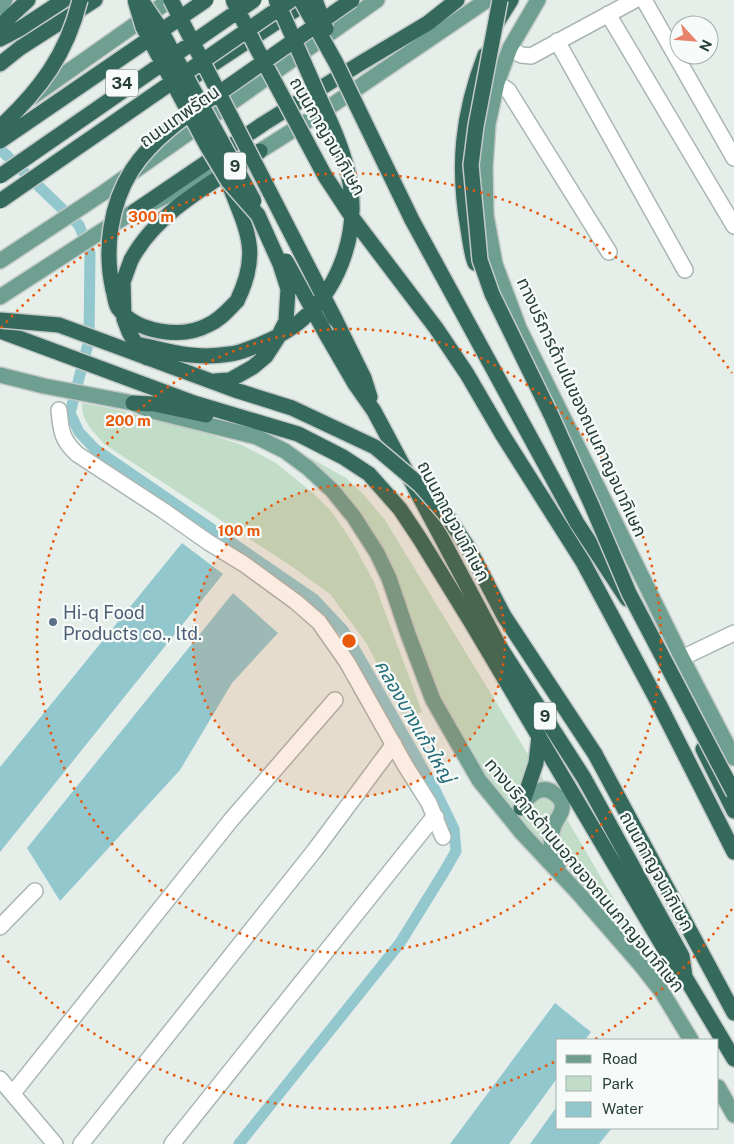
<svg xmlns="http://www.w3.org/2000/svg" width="734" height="1144" font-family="'Public Sans','Noto Sans Thai',sans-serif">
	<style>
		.green { fill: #c1ddc7 }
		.water { fill: #93c7ce }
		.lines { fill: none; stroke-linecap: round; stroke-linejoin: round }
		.canal { stroke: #93c7ce; stroke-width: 11 }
		.minor-casing { stroke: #a9b6b1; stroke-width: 18 }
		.major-casing { stroke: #c2c9c7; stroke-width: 18 }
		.highway-casing { stroke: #c2c9c7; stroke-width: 18 }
		.minor { stroke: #fff; stroke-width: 15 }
		.major { stroke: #6e9f91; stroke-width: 15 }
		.highway { stroke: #34695b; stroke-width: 15 }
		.highway-bridge-casing { stroke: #c2c9c7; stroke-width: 18; stroke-linecap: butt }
		.highway-bridge { stroke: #34695b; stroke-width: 15 }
		.ring { fill: none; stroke: #e8590c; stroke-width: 2.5; stroke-dasharray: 2.5 5 }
		.service-dot { fill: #5c6f8a; stroke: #f6faf8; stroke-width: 2 }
		.labels { text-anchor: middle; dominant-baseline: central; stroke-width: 4.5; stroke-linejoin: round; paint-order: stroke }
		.shield { fill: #f6faf8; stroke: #647671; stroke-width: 1 }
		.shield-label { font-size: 16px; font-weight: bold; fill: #263e37 }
		.street-label { font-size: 18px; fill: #263e37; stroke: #f6faf8 }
		.service-label { font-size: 18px; fill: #4e5e75; stroke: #f6faf8; text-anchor: start }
		.water-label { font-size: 19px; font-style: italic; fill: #246c76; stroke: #f6faf8 }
		.centre { fill: #e8590c; stroke: #f6faf8; stroke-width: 2.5 }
		.ring-label { font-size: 15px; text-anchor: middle; font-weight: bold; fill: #e8590c; stroke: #f6faf8; stroke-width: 4.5; stroke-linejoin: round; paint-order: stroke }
	</style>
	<rect width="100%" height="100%" fill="#e6eeea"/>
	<path class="green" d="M82 403 115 409 206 433 242 445 276 463 314 494 331 511 345 531 355 547 374 582 422 712 405 720 367 644 330 594 291 566 104 444C93 431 81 421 82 403Z
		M292 450 298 451 346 478 363 494 385 520 554 797 696 1040 642 973 464 764 375 559 339 503Z"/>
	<path class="water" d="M182 543 223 574 0 852V767Z
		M233 593 278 633 232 683 180 770 60 901 27 848Z
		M555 1003 591 1032 585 1040H558V1077L509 1144H450Z
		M558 1105V1128H612L599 1144H530Z"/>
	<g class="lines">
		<path class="canal" d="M0 149 79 225 90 253 89 340 70 413 79 432 95 449 314 599 343 630 350 641 435 790 454 829 456 851 444 872 400 943 239 1144"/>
		<defs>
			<path id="minor" d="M644 0 734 158
				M608 14 734 226
				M557 41 685 270
				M510 48 521 55 531 56 635 0
				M497 83 508 90 609 252
				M59 410C61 430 61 439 77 454L164 511 208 542 244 564 296 602 319 622 347 662 405 765 429 803 443 837
				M682 658 734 633
				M0 927 35 891
				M0 1079 55 1144
				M13 1093 231 820 335 700
				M81 1144 315 850 394 744
				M172 1144 433 818 436 817"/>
			<path id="major" d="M538 0 510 48 497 83 488 124 485 168 486 215 495 264 519 328 682 658 734 758
				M0 7 5 0
				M32 97 170 0
				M248 157 260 151 325 110 487 0
				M0 261 103 193 377 0
				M0 297 108 227 135 211 223 169
				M0 375 44 386 133 403 152 411 257 437 285 451 308 468 332 490 354 517 377 553 389 578 408 634 433 700 479 780 522 833 580 895 640 964 662 992 691 1040
				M522 806C529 795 543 782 556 795 559 797 562 801 562 804 564 812 556 819 554 826 548 840 552 855 558 868
				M718 1087 734 1115"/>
			<path id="highway" d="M496 24 511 0
				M0 26 28 0
				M0 39 21 28 64 0
				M0 64 20 48 95 0
				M178 87 310 0
				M229 184C247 231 261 252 237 301
				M135 211 263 124 361 63 428 23 457 0
				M412 220 577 523 627 599
				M131 260C158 210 214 182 260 151
				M475 263C471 253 470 240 468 229 457 166 462 115 485 55
				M335 319 364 378 370 397
				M0 331 194 403 298 434 343 457 369 474 400 509 420 539 471 622 674 965 685 977
				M326 334 355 384 374 411 498 644 584 778 682 956 685 977 734 1059
				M133 403 154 404 206 415
				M502 434 583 562 659 704 734 852
				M703 749 734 811
				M595 754 734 1013
				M521 808 536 763 539 736"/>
		</defs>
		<use href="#minor" class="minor-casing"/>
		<use href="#major" class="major-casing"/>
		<use href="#highway" class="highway-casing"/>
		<use href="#minor" class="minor"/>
		<use href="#major" class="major"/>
		<use href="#highway" class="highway"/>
		<defs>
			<path id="highway-bridge" d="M135 0 143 27 207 146 228 181 258 215 280 264 288 289 286 321 277 339 266 356 253 367 230 380 215 381
				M141 0 158 25 254 201
				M171 0 335 319
				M233 0 256 47 325 176 354 220 436 328 467 374 502 434
				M301 0 336 63 412 220
				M315 0 326 29
				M500 0 476 126 471 165 480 260 492 294 551 415 592 506 629 593 734 793
				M0 127C40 90 67 54 80 0
				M0 141 206 0
				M0 176 254 0
				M0 201 291 0
				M131 260 123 282 124 319 129 332 139 350 147 358
				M286 261 326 334
				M237 301C228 310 220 320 208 325 182 339 137 333 118 308 115 304 115 296 113 290 104 250 110 205 132 170 157 132 198 108 235 82 274 55 313 27 352 0
				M0 320 59 325 235 390 292 408 375 447 420 485 447 516 469 549 504 616 595 754
				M133 343C168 351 193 360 230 354 240 353 250 348 259 345 276 338 294 328 307 315 342 282 358 230 350 183 345 153 332 125 319 97 305 65 291 32 276 0"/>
		</defs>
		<use href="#highway-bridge" class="highway-bridge-casing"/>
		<use href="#highway-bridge" class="highway-bridge"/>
	</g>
	<circle cx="349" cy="641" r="156" fill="#e8590c" fill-opacity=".12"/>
	<g class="ring">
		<circle cx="349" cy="641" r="156"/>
		<circle cx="349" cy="641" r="312"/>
		<path d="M732 909A468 468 0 0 1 594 1040M554 1062A468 468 0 0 1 1 954M1 328A468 468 0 0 1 732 373"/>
	</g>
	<circle class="service-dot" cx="53" cy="622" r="5"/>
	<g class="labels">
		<g class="shield">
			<rect x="106" y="69.5" width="32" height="27" rx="4"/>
			<rect x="224" y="152.5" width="22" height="27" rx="4"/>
			<rect x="534" y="702.5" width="22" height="27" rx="4"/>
		</g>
		<g class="shield-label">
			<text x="122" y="83">34</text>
			<text x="235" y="166">9</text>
			<text x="545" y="716">9</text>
		</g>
		<g class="street-label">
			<text transform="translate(179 116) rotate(-35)">ถนนเทพรัตน</text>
			<text transform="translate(328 136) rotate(60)">ถนนกาญจนาภิเษก</text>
			<text transform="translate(582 407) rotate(65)">ทางบริการด้านในของถนนกาญจนาภิเษก</text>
			<text transform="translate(454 521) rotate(62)">ถนนกาญจนาภิเษก</text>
			<text transform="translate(657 871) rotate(61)">ถนนกาญจนาภิเษก</text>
			<text transform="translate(585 875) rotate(50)">ทางบริการด้านนอกของถนนกาญจนาภิเษก</text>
		</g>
		<g class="service-label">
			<text x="63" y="612">Hi-q Food<tspan x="63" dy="21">Products co., ltd.</tspan></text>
		</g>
		<g class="water-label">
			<text transform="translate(415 721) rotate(60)">คลองบางแก้วใหญ่</text>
		</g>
	</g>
	<circle cx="349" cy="641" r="8" class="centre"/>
	<g class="ring-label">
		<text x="151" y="222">300 m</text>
		<text x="128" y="426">200 m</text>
		<text x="239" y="536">100 m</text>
	</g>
	<rect x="556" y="1039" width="162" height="90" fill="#f6faf8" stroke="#a3afab"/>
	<rect x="566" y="1055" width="25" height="8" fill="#6e9f91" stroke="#a3afab"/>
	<text x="602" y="1064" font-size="15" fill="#263e37">Road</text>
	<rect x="566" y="1076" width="25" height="15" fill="#c1ddc7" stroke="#a3afab"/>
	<text x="602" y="1089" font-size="15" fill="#263e37">Park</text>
	<rect x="566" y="1102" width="25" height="15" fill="#93c7ce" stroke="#a3afab"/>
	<text x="602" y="1114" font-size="15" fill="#263e37">Water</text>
	<g transform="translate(694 40) rotate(116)"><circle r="24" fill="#f6faf8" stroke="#a3afab"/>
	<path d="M0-4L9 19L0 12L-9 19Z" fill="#e7836a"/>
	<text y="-8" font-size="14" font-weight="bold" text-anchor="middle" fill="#263e37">N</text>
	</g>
</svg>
